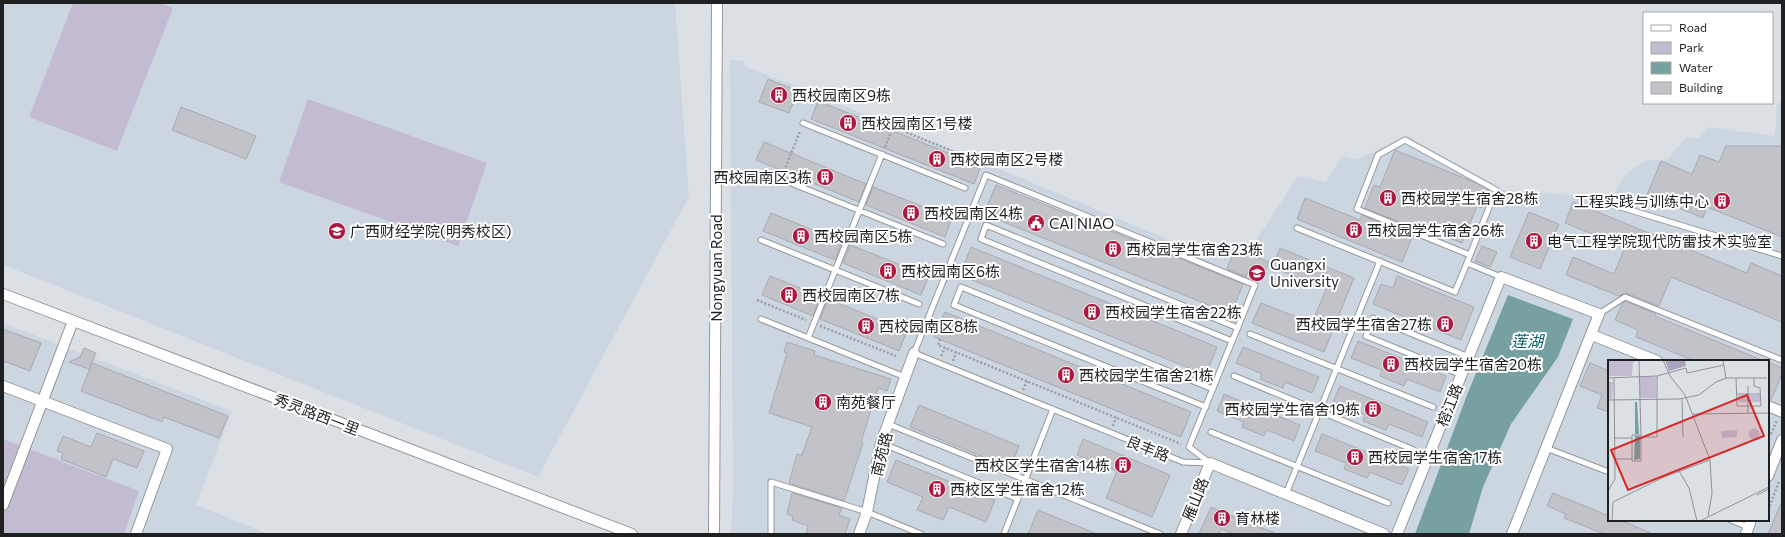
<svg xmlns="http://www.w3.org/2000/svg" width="1785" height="537" font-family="Commissioner,'Noto Sans SC',sans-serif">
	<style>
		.built { fill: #ccd6e1; fill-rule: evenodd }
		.green { fill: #c2bbd2 }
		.water { fill: #77a0a1 }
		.building { fill: #c1c3c9; stroke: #a9aab1 }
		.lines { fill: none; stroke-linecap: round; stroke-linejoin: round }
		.lane-casing { stroke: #94989d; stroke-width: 7 }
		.street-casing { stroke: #94989d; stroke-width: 12 }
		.path { stroke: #9b9fa3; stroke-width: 2.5; stroke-dasharray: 2 2; stroke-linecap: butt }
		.lane { stroke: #fff; stroke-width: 5 }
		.street { stroke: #fff; stroke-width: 10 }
		.labels { text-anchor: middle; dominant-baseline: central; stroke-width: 4; stroke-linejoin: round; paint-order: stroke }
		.poi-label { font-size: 15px; fill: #1e2022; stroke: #fff; text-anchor: start }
		.street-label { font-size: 15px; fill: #1e2022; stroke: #fff }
		.water-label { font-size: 16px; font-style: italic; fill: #056063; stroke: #fff }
		.inset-road { fill: none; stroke: #8f9397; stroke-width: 1 }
		.view { fill: #d62828; fill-opacity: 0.15; stroke: #d62828; stroke-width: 2 }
		.inset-edge { fill: none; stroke: #1e2022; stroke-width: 2 }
	</style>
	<rect width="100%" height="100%" fill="#dbe0e5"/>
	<path class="built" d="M3 3H675L689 197 538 477 3 265Z
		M730 60 744 61 745 66 983 162 1169 240 1251 248 1298 176 1326 182 1342 156 1357 160 1406 135 1504 190 1611 198 1624 176 1644 161 1668 159 1686 137 1698 139 1708 127 1775 136 1777 104 1782 101V534H731L733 486ZM1609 361H1768V520H1609Z
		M3 323 232 411 196 505 268 534H3Z"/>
	<path class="green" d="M73 3H160L173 8 117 151 29 117Z
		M308 99 487 163 458 246 279 182Z
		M3 439 139 491 124 534 3 533Z"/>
	<path class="water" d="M1508 295 1573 319 1558 357 1511 424 1483 487 1469 534H1415L1467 395Z"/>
	<path class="building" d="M768 79 798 91 789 113 759 102Z
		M818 101 981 166 974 184 811 119Z
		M181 107 256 136 246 159 172 130Z
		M764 142 866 184 859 202 756 160Z
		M1726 146H1782V237L1707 207 1703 218 1647 195 1661 161 1692 174 1700 155 1719 162Z
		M1395 150 1474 182 1489 190 1482 208 1477 206 1462 243 1417 225 1416 229 1365 208 1374 185 1380 187Z
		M996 185 1243 284 1231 314 984 214Z
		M873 187 952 218 945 237 866 205Z
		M1305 198 1360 220 1362 215 1413 236 1402 262 1297 219Z
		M1573 202 1747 273 1751 263 1782 276V322L1671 277 1659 306 1626 293 1619 296 1566 275 1573 257 1614 274 1625 247 1565 223Z
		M1529 212 1559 224 1540 269 1510 257Z
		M771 213 842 242 835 260 763 231Z
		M850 245 929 276 921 295 843 263Z
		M1482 246 1497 252 1490 267 1475 261Z
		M971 247 1217 347 1206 375 960 275Z
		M1280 248 1354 278 1324 352 1252 323 1261 303 1312 323 1326 289 1272 267Z
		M1235 249 1269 262 1262 279 1247 273 1246 277 1227 269Z
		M770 276 820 296 813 316 762 295Z
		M1397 276 1474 307 1461 340 1373 304 1381 284 1393 288Z
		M828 299 907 331 899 351 820 319Z
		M1625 301 1656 314 1655 316 1764 361H1695L1636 337 1638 330 1615 320 1622 304Z
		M945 312 1191 412 1181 437 934 337Z
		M3 329 41 343 30 371 3 361Z
		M1358 341 1446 376 1440 392 1407 379 1404 386 1380 376 1382 370 1351 358Z
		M787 342 815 351 814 355 891 379 887 391 878 388 861 442 863 443 844 501 789 483 797 454 802 455 812 427 769 413 787 353 784 352Z
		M1243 347 1319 377 1312 393 1285 382 1283 388 1260 379 1262 374 1236 363Z
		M84 348 96 353 89 369 69 362 80 357Z
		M1768 362 1782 368V374L1771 400H1768Z
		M92 363 228 416 219 438 164 417 162 422 81 391Z
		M1590 363 1609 371V412L1597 408 1602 395 1580 386Z
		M1340 386 1428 422 1422 437 1389 424 1386 430 1363 421 1365 415 1333 402Z
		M1224 394 1300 425 1294 441 1267 430 1264 436 1242 427 1244 422 1217 411Z
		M919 405 1019 446 1010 468 910 427Z
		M97 433 144 451 137 468 113 459 106 477 61 459 63 453 57 451 63 436 91 447Z
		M1322 434 1409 469 1402 485 1370 472 1367 478 1344 469 1346 463 1315 451Z
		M1083 439 1170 475 1152 517 1106 498 1117 471 1077 455Z
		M896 460 995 500 986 522 949 507 943 520 917 510 923 497 887 482Z
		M792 493 842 508 839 515 850 519 845 534H806L808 526 792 520 793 516 787 514Z
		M1553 493 1609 516V520H1620L1653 534H1604L1564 518 1566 514 1547 506Z
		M1782 502V534H1768L1782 501Z
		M1211 507 1277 534H1234L1221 529 1219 534H1199Z
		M1038 510 1097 534H1028Z"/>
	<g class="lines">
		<defs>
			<path id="lane" d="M803 123 965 188
				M986 175 1255 285 1189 447 1210 463 1183 462 914 353Z
				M781 179 943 244
				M1607 203 1782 256
				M1297 228 1455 292 1467 263
				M761 240 919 304
				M1470 255 1357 209 1378 155 1405 140 1496 190 1470 255 1467 263 1501 277
				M1599 314 1625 297 1782 360
				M761 319 905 377
				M1250 334 1433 407
				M808 338 882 154
				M1232 341 981 239 986 225 1238 328
				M1462 375 1366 336 1373 318 1469 357
				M1234 376 1414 450
				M1206 407 954 305 961 287 1213 389
				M888 424 1160 534
				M1211 432 1388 503
				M881 443 1018 499
				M1546 448 1609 472
				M1286 494 1380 261
				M1731 520 1748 527
				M771 534V482L867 512 921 534
				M1004 534 1053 409"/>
			<path id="street" d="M3 294 632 534
				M1592 335 1657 361
				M3 386 167 449 136 534
				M1768 406 1782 412
				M1768 476 1782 440
				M3 505 73 321
				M714 534 717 3
				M859 534 867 512 881 443 914 353
				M1181 534 1210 463 1384 534
				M1397 534 1501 277 1599 314 1512 534
				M1746 534 1751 520"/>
		</defs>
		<use href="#lane" class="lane-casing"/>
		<use href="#street" class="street-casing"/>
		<path class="path" d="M885 147 893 127 977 161
			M784 171 800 131
			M757 300 806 320
			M820 326 896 356
			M940 339 938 345 1181 444
			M941 356 945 348
			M953 361 956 352
			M1023 390 1027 381
			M1113 426 1116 417
			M1771 434 1777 420
			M1768 510 1779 482"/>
		<use href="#lane" class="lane"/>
		<use href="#street" class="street"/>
	</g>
	<defs>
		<symbol id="building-disc" viewBox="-11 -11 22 22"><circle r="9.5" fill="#ad1840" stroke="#fff"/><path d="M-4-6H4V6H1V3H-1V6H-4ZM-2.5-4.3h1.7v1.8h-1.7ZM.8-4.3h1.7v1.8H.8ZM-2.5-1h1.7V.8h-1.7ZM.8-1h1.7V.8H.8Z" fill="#fff"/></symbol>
		<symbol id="civic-disc" viewBox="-11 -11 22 22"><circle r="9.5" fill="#ad1840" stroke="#fff"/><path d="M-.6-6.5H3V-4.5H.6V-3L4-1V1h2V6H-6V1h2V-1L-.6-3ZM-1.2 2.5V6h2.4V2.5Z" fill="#fff"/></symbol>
		<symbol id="university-disc" viewBox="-11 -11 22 22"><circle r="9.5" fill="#ad1840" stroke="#fff"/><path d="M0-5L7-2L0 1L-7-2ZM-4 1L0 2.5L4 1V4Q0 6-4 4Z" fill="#fff"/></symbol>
	</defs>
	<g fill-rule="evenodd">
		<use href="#building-disc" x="769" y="85" width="20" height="20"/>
		<use href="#building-disc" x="838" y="113" width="20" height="20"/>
		<use href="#building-disc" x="927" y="149" width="20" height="20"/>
		<use href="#building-disc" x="815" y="167" width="20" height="20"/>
		<use href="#building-disc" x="1378" y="188" width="20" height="20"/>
		<use href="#building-disc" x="1712" y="191" width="20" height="20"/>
		<use href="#building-disc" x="901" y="203" width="20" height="20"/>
		<use href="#civic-disc" x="1026" y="213" width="20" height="20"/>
		<use href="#building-disc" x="1344" y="220" width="20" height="20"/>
		<use href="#university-disc" x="327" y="221" width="20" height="20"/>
		<use href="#building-disc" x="791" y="226" width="20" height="20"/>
		<use href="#building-disc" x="1524" y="231" width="20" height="20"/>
		<use href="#building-disc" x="1103" y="239" width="20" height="20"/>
		<use href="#building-disc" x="878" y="261" width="20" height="20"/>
		<use href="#university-disc" x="1247" y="263" width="20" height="20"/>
		<use href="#building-disc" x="779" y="285" width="20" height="20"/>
		<use href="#building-disc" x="1082" y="302" width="20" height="20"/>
		<use href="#building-disc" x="1435" y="314" width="20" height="20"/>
		<use href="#building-disc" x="856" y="316" width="20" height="20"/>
		<use href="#building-disc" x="1381" y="354" width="20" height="20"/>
		<use href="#building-disc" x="1056" y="365" width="20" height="20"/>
		<use href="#building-disc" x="813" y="392" width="20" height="20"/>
		<use href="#building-disc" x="1363" y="399" width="20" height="20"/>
		<use href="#building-disc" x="1345" y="447" width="20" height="20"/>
		<use href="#building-disc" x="1113" y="455" width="20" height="20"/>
		<use href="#building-disc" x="927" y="479" width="20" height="20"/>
		<use href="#building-disc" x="1212" y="508" width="20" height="20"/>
	</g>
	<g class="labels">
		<g class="poi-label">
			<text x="792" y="95">西校园南区9栋</text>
			<text x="861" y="123">西校园南区1号楼</text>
			<text x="950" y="159">西校园南区2号楼</text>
			<text x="812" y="177" text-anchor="end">西校园南区3栋</text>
			<text x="1401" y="198">西校园学生宿舍28栋</text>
			<text x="1709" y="201" text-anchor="end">工程实践与训练中心</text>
			<text x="924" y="213">西校园南区4栋</text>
			<text x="1049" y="223">CAI NIAO</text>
			<text x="1367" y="230">西校园学生宿舍26栋</text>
			<text x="350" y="231">广西财经学院(明秀校区)</text>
			<text x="814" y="236">西校园南区5栋</text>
			<text x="1547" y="241">电气工程学院现代防雷技术实验室</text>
			<text x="1126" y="249">西校园学生宿舍23栋</text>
			<text x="1270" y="264">Guangxi<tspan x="1270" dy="17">University</tspan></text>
			<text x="901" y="271">西校园南区6栋</text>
			<text x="802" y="295">西校园南区7栋</text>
			<text x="1105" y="312">西校园学生宿舍22栋</text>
			<text x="1432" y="324" text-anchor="end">西校园学生宿舍27栋</text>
			<text x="879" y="326">西校园南区8栋</text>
			<text x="1404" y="364">西校园学生宿舍20栋</text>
			<text x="1079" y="375">西校园学生宿舍21栋</text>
			<text x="836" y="402">南苑餐厅</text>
			<text x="1360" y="409" text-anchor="end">西校园学生宿舍19栋</text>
			<text x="1368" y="457">西校园学生宿舍17栋</text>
			<text x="1110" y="465" text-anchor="end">西校区学生宿舍14栋</text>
			<text x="950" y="489">西校区学生宿舍12栋</text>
			<text x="1235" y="518">育林楼</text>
		</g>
		<g class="street-label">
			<text transform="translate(716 268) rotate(-90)">Nongyuan Road</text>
			<text transform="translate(1449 405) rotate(-68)">榕江路</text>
			<text transform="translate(317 414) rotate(21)">秀灵路西一里</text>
			<text transform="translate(1148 448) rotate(22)">良丰路</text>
			<text transform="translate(881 454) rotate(-76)">南苑路</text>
			<text transform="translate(1195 499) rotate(-68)">雁山路</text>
		</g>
		<g class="water-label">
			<text x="1527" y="340">莲湖</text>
		</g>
	</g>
	<g transform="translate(1608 360)">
		<rect width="161" height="161" fill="#dbe0e5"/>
		<path d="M0 0H30V1L25 2 24 16H0ZM32 17H48V38H32ZM0 22H5L4 39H0ZM130 35H152V42H130ZM140.5 74a5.5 5.5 0 1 1 11 0a5.5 5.5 0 1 1-11 0ZM129 70V77L114 78 113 71Z" fill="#c2bbd2"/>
		<path d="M57 0H77L78 6 61 11Z" fill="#aba2c0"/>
		<path d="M27 42H29L31 74H27ZM27 76H32V99L26 100Z" fill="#77a0a1"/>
		<path class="inset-road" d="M31 0 33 77V101H24V75H33M55 0 62 16 77 35 102 100 104 134 100 156M0 18 49 16 78 8 79 13 116 5M118 18H159M128 18 129 46H153L152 28 146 26V18M140 26V53M129 34H152M74 39 75 77M0 40 71 39 91 35 108 22 118 18 115 0M84 54 161 53M33 77H49V16M6 78H24M7 99H24M71 111 81 128 89 161M0 131 7 119 6 18M149 135 161 129M4 161 5 142 56 117 102 100M92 161 161 127"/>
		<path class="view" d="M139 35 156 76 20 130 3 90Z"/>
		<rect width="161" height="161" class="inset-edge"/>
	</g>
	<rect width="1785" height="537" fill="none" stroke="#1e2022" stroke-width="8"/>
	<rect x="1643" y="12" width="130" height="92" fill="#ffffff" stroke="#a5a6a7"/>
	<rect x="1651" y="25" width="20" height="6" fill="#ffffff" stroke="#a5a6a7"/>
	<text x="1679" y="32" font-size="12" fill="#1e2022">Road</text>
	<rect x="1651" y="42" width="20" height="12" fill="#c2bbd2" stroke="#a5a6a7"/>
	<text x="1679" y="52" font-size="12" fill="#1e2022">Park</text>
	<rect x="1651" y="62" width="20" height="12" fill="#77a0a1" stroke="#a5a6a7"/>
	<text x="1679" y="72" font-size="12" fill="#1e2022">Water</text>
	<rect x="1651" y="82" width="20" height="12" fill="#c1c3c9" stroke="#a5a6a7"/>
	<text x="1679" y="92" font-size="12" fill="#1e2022">Building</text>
</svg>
